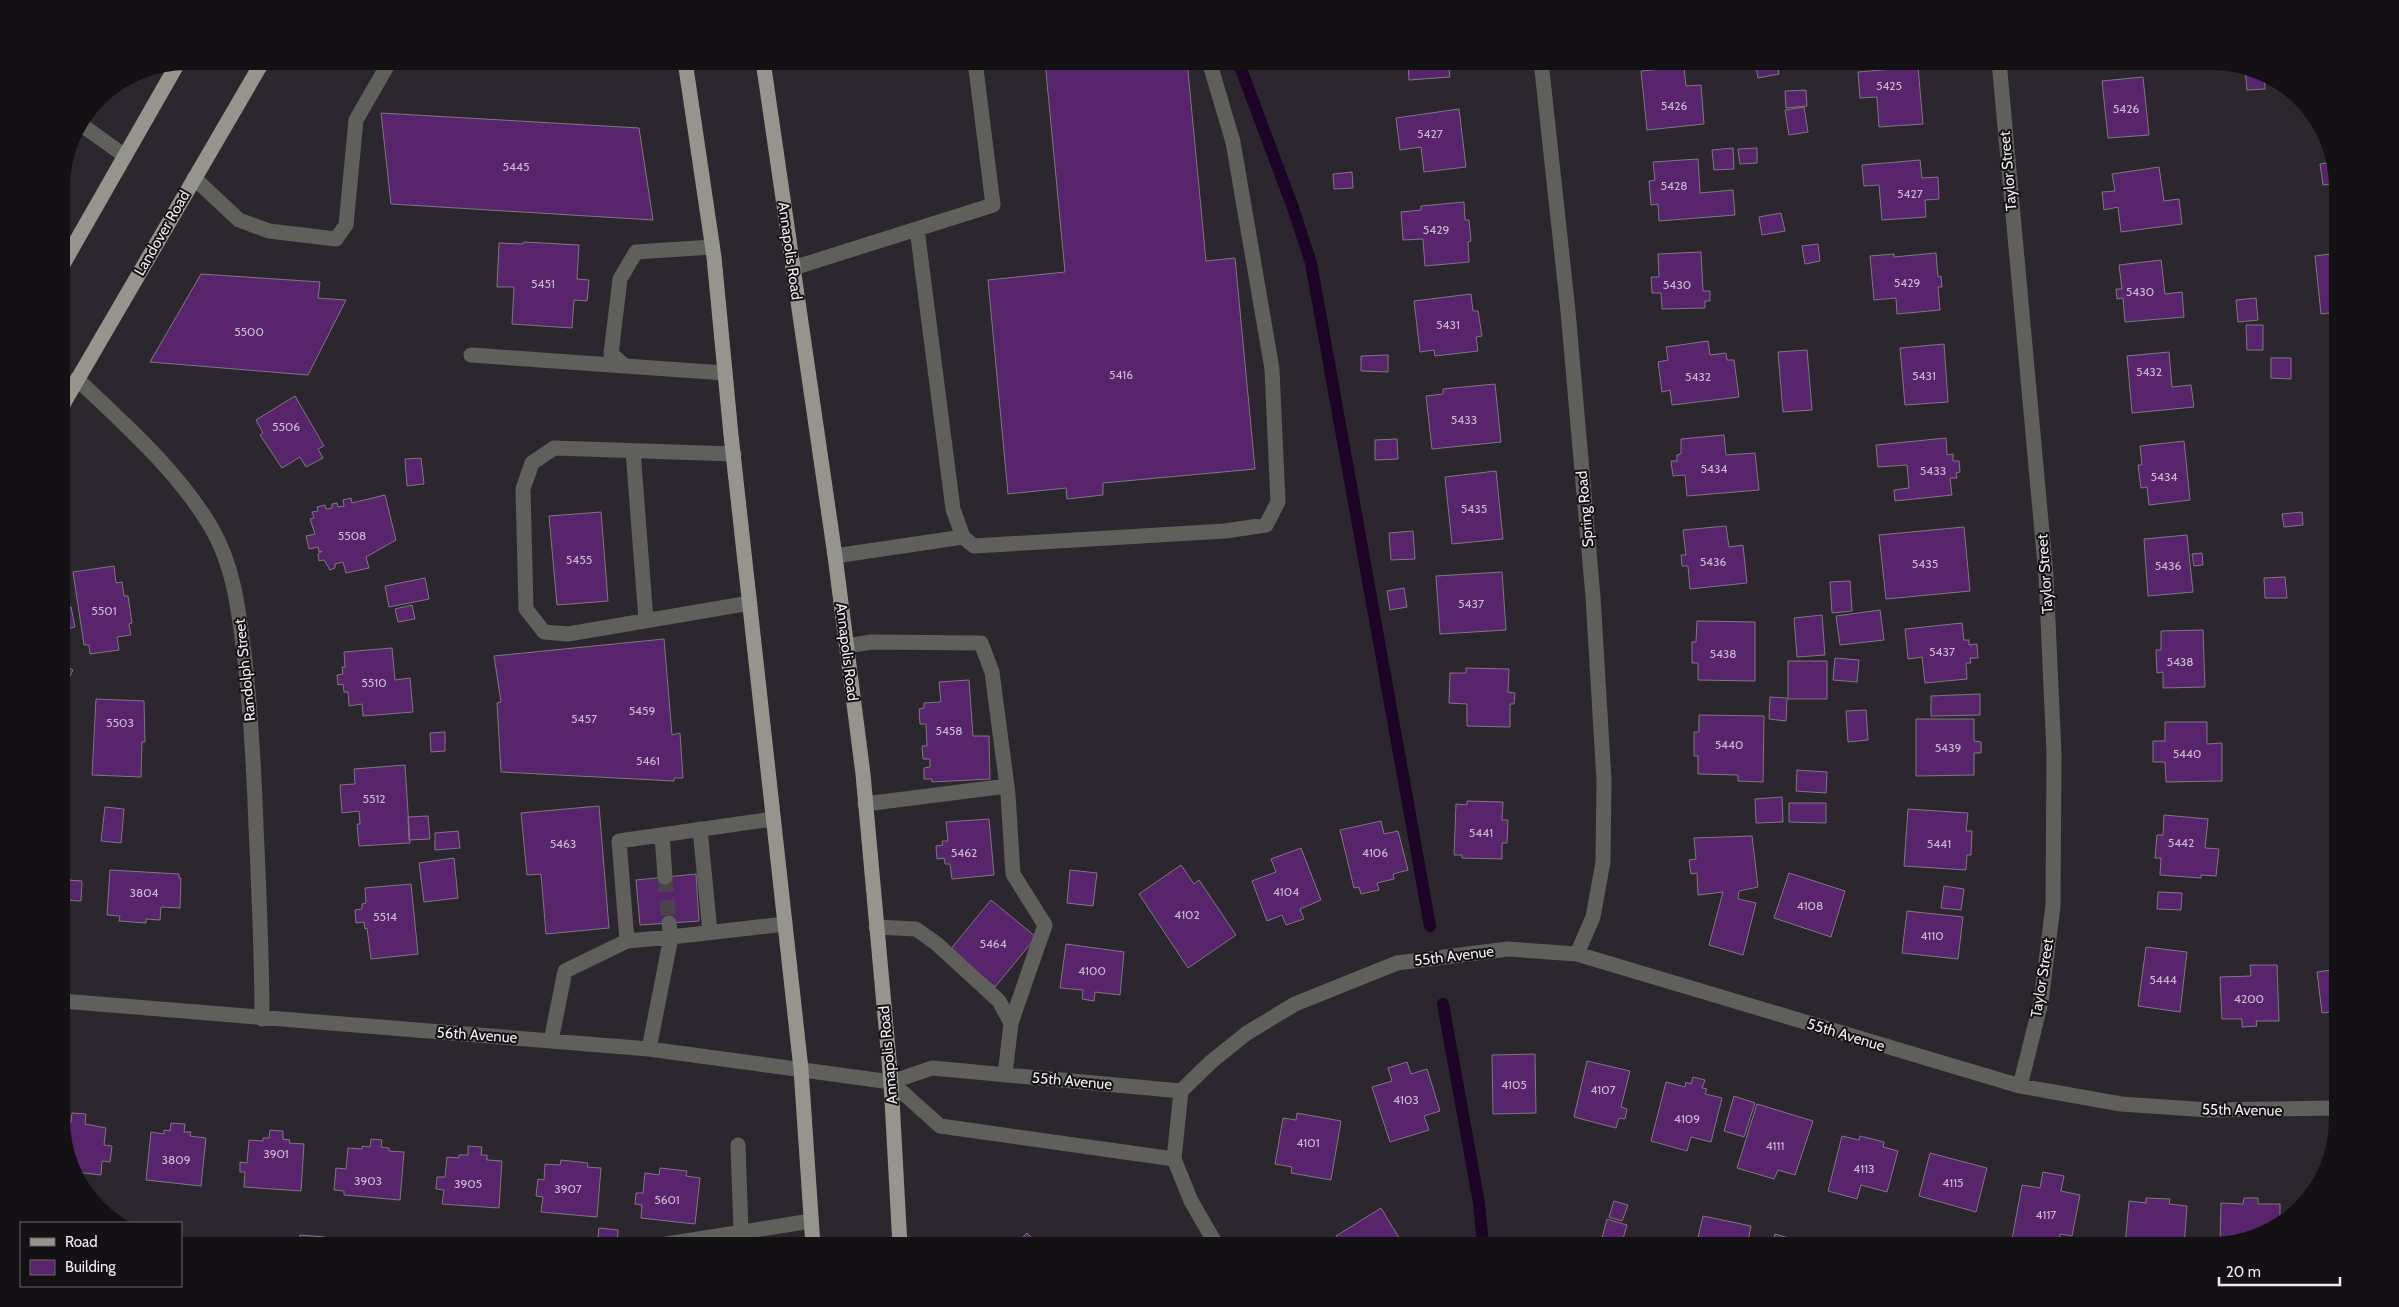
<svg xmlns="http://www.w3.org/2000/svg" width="2399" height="1307" font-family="Cabin,sans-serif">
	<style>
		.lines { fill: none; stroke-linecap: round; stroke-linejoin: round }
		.stream { stroke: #1d0326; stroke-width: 12 }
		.building { fill: #58246b; stroke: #7d7880 }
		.minor-tunnel { stroke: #49444b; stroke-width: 15; stroke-dasharray: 15 8; stroke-linecap: butt }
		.minor { stroke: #5f5f5c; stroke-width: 15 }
		.major { stroke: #95958d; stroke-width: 15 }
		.labels { text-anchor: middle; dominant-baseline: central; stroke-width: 4; stroke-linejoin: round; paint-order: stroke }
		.number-label { font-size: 12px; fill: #c9b9cf }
		.street-label { font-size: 15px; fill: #efebf0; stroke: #131114 }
	</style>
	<rect width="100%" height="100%" fill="#2c272e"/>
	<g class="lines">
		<path class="stream" d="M1238 61 1292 205 1311 263 1430 926
			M1443 1004 1479 1203 1483 1246"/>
	</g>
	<path class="building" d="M1045 61H1187L1206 261 1235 258 1255 469 1103 483V495L1067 499 1066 488 1008 494 988 280 1065 272Z
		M1392 61H1448L1450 77 1409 80 1408 64 1392 65Z
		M1755 61H1777L1779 74 1758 78Z
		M1684 67 1686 86 1701 85 1704 124 1647 130 1641 71Z
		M1918 67 1923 124 1879 127 1877 97 1860 98 1858 72Z
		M2245 69 2264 73 2265 89 2247 90Z
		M2143 77 2149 135 2108 138 2102 81Z
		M1806 90 1807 106 1786 108 1785 91Z
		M1804 107 1808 132 1789 135 1785 110Z
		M1459 109 1466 167 1424 172 1421 147 1400 150 1396 118Z
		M381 113 639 128 653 220 391 204Z
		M1733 148 1734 169 1714 170 1712 150Z
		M1757 148V163L1740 164 1738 149Z
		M1698 159 1700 193 1733 190 1735 215 1659 221 1658 204 1651 205 1649 181 1655 180 1653 162Z
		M1920 160 1922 178 1938 177 1939 199 1925 200 1926 217 1882 220 1879 185 1864 186 1862 165Z
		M2332 162 2337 183 2323 185 2320 164Z
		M2159 167 2164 201 2179 199 2182 224 2121 232 2118 207 2104 210 2102 192 2115 191 2112 174Z
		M1352 172 1353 188 1334 189 1333 174Z
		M1464 202 1465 220H1469L1471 241 1468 242 1469 262 1425 266 1423 239 1403 240 1401 212 1421 210V206Z
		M1781 213 1785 231 1762 235 1759 217Z
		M524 242 579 245 577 279 589 280 587 301 574 300 572 328 512 324 514 287H497L499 243 523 244Z
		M1818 244 1820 261 1805 264 1802 246Z
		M1701 252 1703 291H1710V301H1705V308L1662 309 1661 293H1652L1651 277H1659L1658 254Z
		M1936 253 1938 277 1941 276 1942 287H1938L1940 310 1897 314 1896 298 1874 300 1870 256 1894 254V257Z
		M2338 253V312L2321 314 2315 256Z
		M2161 260 2165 294 2182 292 2184 317 2125 322 2123 298 2117 299 2116 289H2122L2119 265Z
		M201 274 320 282 318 298 346 300 308 375 150 362Z
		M1471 294 1473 311H1478L1482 336 1476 337 1478 351 1435 356 1434 350 1420 352 1414 301Z
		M2256 298 2258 320 2238 322 2236 300Z
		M2246 325H2263V350H2247Z
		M1708 341 1710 355 1726 353 1727 360H1734L1739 397 1672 405 1670 390 1662 392 1658 362 1668 360 1666 347Z
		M1944 344 1948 402 1905 405 1900 348Z
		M1807 350 1812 410 1783 412 1778 352Z
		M2169 352 2172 387 2191 385 2194 407 2132 413 2127 356Z
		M1388 355V372L1361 371V356Z
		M2271 358H2291V379L2271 378Z
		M1495 384 1501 442 1432 449 1426 396 1443 394V389Z
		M295 396 324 446 318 449 323 458 306 467 300 457 282 468 260 435 263 433 256 420Z
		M1724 435 1726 455 1755 453 1759 490 1687 496 1685 475 1673 476 1671 461H1677V455L1681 454V439Z
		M1946 438 1947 455 1953 454V461H1959L1960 472 1956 473 1957 478H1950L1952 495 1895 501 1894 490 1909 488 1907 465 1878 467 1876 445Z
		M1397 439 1398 459 1375 460V440Z
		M2184 441 2190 500 2149 505 2147 487 2141 488 2138 465H2142L2140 446Z
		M421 458 424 484 407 486 405 459Z
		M1496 471 1503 539 1452 544 1445 477Z
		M385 495 396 540 366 557 369 568 346 573 343 562 335 564V568L330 570 324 560 319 561 318 554 322 551 319 552 318 547 309 549 306 536 315 534 310 519 314 518 312 512 318 511 317 507 325 505 326 509 332 508V504L337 503 338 507 344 506 343 500 351 498 352 503Z
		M601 512 608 601 557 605 549 516Z
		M2302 512 2303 525 2284 527 2282 514Z
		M1726 526 1729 547 1743 545 1747 583 1690 589 1688 566H1682L1681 555H1686L1683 530Z
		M1964 527 1970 591 1886 599 1879 535Z
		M1413 531 1415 559 1391 560 1389 533Z
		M2187 535 2193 592 2148 596 2144 539Z
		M2202 553 2203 565 2194 566 2192 554Z
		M114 566 116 583 122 582 124 596H128L132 623 129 624 131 635 117 637 119 650 90 654 89 645H84L73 572Z
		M1502 572 1506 630 1440 634 1436 576Z
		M2285 577 2287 598H2265L2264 578Z
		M425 578 429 599 389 607 385 586Z
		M1850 581 1852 611 1832 613 1830 582Z
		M1404 588 1407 607 1390 610 1387 591Z
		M412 605 415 619 398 622 395 609Z
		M71 607 75 627 62 630V609Z
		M1880 610 1884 640 1840 645 1836 616Z
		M1822 615 1825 655 1797 657 1794 618Z
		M1697 621 1755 622V681L1698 680V663H1692V642H1696Z
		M1962 623 1964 640H1969V645L1977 644 1978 658H1970L1971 663H1966L1967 679 1925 683 1922 657 1908 659 1905 629Z
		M2203 630 2205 687 2163 688V672L2157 673 2156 650H2161V631Z
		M664 639 672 735 680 733 683 778H674V781L501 772 497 703 501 702 494 656Z
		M392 648 395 680 410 678 413 712 363 716 362 704 349 706 348 692H344L343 684 338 685 337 675 343 674 342 667H345L344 652Z
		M1835 658 1859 660 1857 682 1833 680Z
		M1788 661H1827V699H1788Z
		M62 664 73 670 62 692Z
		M1466 668 1509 669 1508 692 1515 693 1514 704H1510V727L1467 726V704L1449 703 1450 673H1466Z
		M969 680 973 736H989L990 779 932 782V779H924V768L930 767V759H923L922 746H927L926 724H920L919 709 924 708V703L941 702 939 682Z
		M1980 694V715L1931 716V696Z
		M1770 697 1787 698 1786 721 1769 719Z
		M96 699 144 701 145 742H142L141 777 92 775Z
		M1866 710 1868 740 1848 742 1846 711Z
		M1699 715 1764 716 1763 782 1738 781V775L1698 774V756H1694V732H1699Z
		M1916 719H1974V741L1981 742V753H1974V775L1916 776Z
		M2165 722H2207V744L2222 743V781L2166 782 2165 762H2153V741H2165Z
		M445 732V751L431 752 430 733Z
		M405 765 410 843 359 846 357 824H360L359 811 342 813 340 785 355 784 354 769Z
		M1797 770 1827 772 1826 793 1796 791Z
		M62 772 65 773 64 792H62Z
		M1782 797 1783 822 1756 823 1755 799Z
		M1467 801 1503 802 1502 820H1508L1507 843H1502V859L1462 858V855H1454L1456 804 1467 805Z
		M1789 803H1826V823L1789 822Z
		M599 806 609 928 546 934 541 874 527 875 521 813Z
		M105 807 124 809 121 843 101 841Z
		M1908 809 1968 813 1966 831H1972L1971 855H1967L1966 870 1904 866Z
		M2164 815 2208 819 2205 848 2219 849 2216 876 2201 875V878L2160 875 2161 858H2155L2157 835H2163Z
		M428 816 430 839 409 840 408 817Z
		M989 819 994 875 952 879 950 864H945L944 858 937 859 936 846 943 845 942 841H948L946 822Z
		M1381 821 1384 834 1398 831 1408 870 1393 874 1394 879 1377 883 1379 890 1361 894 1359 887 1354 888 1340 830Z
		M458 831 460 848 435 850V833Z
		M1752 836 1758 887 1739 891 1738 899 1756 903 1743 955 1709 945 1723 892 1698 895 1697 873 1691 874 1689 860 1696 859 1694 838Z
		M1301 848 1321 900 1300 909 1304 919 1286 925 1282 915 1267 921 1252 881 1276 872 1271 859Z
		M454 858 458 898 424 902 419 863Z
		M1181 865 1194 884 1199 880 1236 935 1188 968 1139 894Z
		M62 868H69L68 880 82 881 81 901 66 900 64 913H62Z
		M110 870 179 874V878H181L180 908 161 907 160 920 146 919V923L119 921 120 916 107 915Z
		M1070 870 1097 873 1093 906 1067 903Z
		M1789 873 1845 891 1831 937 1774 918Z
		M696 874 699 921 640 925 636 880Z
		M411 884 418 954 371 959 367 928 365 929 364 922 356 923 355 910 362 909V904L366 903 365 888Z
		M1944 886 1964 889 1961 910 1941 908Z
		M2158 892 2182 893 2181 910 2157 909Z
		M991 900 1036 937 995 987 950 950Z
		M1907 911 1963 917 1958 959 1902 953Z
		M1066 944 1124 952 1120 995 1095 992 1094 1001 1082 999 1083 990 1060 988Z
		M2146 947 2187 952 2180 1012 2138 1006Z
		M2250 965H2277L2279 1021H2256L2257 1026 2242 1027V1019H2222L2220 977 2251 976Z
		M2338 969V1011L2322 1013 2317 972Z
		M1535 1054 1536 1113 1493 1114 1492 1055Z
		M1587 1061 1630 1071 1621 1107 1627 1109 1625 1119 1619 1118 1616 1128 1574 1117Z
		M1407 1062 1411 1074 1427 1069 1440 1111 1424 1116 1429 1130 1390 1142 1372 1087 1392 1081 1388 1068Z
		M1693 1077 1705 1080 1702 1088 1707 1089 1705 1094 1722 1098 1711 1142 1691 1137 1687 1151 1651 1141 1666 1082 1685 1087 1686 1082 1691 1084Z
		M1734 1096 1755 1103 1744 1137 1724 1131Z
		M1757 1104 1813 1121 1795 1175 1778 1170 1774 1179 1737 1168Z
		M72 1113 86 1114 85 1124 106 1128 104 1145 112 1146 110 1162 102 1161 101 1175 76 1172 62 1129V1125H65V1121L71 1122Z
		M1297 1113 1341 1121 1331 1180 1291 1173 1292 1167 1275 1164 1283 1118 1296 1120Z
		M171 1123 185 1124 184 1132H191L190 1136 206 1138 201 1186 146 1180 151 1132 164 1134V1130L170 1131Z
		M270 1130 283 1131V1139L290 1140 289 1143 304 1144 301 1191 244 1187 245 1172H240V1162L247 1163 249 1140 263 1141V1138H269Z
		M1842 1136 1859 1140 1860 1136 1884 1142 1883 1147 1898 1151 1887 1192 1861 1185 1857 1199 1828 1191Z
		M371 1139 382 1140 381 1147 389 1148V1151L404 1152 400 1200 344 1195V1191L334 1190 336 1168 346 1169 348 1148 362 1149V1146L370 1147Z
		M468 1146 482 1147 481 1155H487V1160L502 1161 499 1208 442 1204 444 1190 436 1189 437 1177H445L447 1157 459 1158V1155H468Z
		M1930 1153 1987 1168 1976 1212 1919 1196Z
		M561 1160 588 1163 587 1167 601 1168 597 1217 541 1212 543 1197 536 1196 538 1179 544 1180 545 1164 560 1165Z
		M660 1168 687 1171 686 1176 700 1178 695 1224 641 1218 642 1205 635 1204 636 1193H643L645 1173 659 1175Z
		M2043 1172 2064 1176 2061 1191 2080 1195 2072 1236 2060 1234 2058 1246 2011 1245 2022 1185 2040 1188Z
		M2146 1198 2170 1199 2169 1204 2187 1206 2184 1246H2125L2129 1201 2146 1203Z
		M2244 1198H2258V1204H2280V1224L2275 1229 2220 1244 2221 1203 2243 1204Z
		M1614 1201 1628 1205 1622 1221 1609 1217Z
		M1381 1208 1404 1246H1342L1336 1236Z
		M1703 1216 1751 1226 1747 1246H1696Z
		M1607 1219 1627 1225 1621 1246H1600Z
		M599 1228 618 1230 617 1246H597Z
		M1027 1233 1039 1246H1006L1011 1241 1015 1245Z
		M1775 1234 1792 1239 1790 1246H1772Z
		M300 1235 325 1237 324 1246H299Z"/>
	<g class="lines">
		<path class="minor-tunnel" d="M665 877 669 923"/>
		<path class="minor" d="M1541 61 1568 311 1593 597 1604 780 1603 862 1593 917 1577 954
			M1999 61 2046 576 2054 754 2053 906 2041 1002 2020 1086
			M82 122 83 126 125 156
			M194 178 239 220 269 231 336 239 346 225 356 120 390 61
			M917 229 953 509 963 537 974 546 1225 531 1266 525 1278 502 1272 369 1233 142 1209 61
			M712 247 636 252 620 279 611 354 625 366 725 373
			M793 268 993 205 975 61
			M471 355 625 366
			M77 379C124 424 177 470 211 527 235 568 239 614 245 661 251 716 254 771 256 826 259 891 262 954 262 1019
			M633 451 646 620
			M734 454 554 448 532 463 523 489 526 609 544 632 568 634 750 603
			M835 556 963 537
			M847 646 871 642 981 643 992 672 1008 794 1013 874 1045 925 1011 1023
			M865 804 1007 786
			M700 829 710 932
			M662 835 665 877
			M669 923 671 937 785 924
			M876 927 916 929 937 944 999 1001 1011 1023 1005 1075
			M627 941 671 937 649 1049
			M62 1001 649 1049 891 1082 932 1068 1181 1091 1212 1061 1247 1033 1295 1004 1397 963 1508 949 1577 954 2020 1086 2121 1104 2209 1110 2338 1108
			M551 1041 565 971 627 941 619 841 773 819
			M891 1082 940 1126 1174 1159
			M1181 1091 1174 1159 1191 1201 1217 1246
			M738 1145 741 1232
			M654 1246 811 1221"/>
		<path class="major" d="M685 61 714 257 731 435 801 1069 813 1246
			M763 61 835 556 863 774 891 1082 900 1246
			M62 266 178 63
			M62 406 263 61"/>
	</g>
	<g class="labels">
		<g class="number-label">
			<text x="1889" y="85">5425</text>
			<text x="1674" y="105">5426</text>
			<text x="2126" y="108">5426</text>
			<text x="1430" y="133">5427</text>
			<text x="516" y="166">5445</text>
			<text x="1674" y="185">5428</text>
			<text x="1910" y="193">5427</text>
			<text x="1436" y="229">5429</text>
			<text x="1907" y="282">5429</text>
			<text x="543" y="283">5451</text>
			<text x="1677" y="284">5430</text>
			<text x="2140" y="291">5430</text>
			<text x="1448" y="324">5431</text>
			<text x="249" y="331">5500</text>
			<text x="2149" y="371">5432</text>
			<text x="1121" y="374">5416</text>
			<text x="1924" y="375">5431</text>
			<text x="1698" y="376">5432</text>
			<text x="1464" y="419">5433</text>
			<text x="286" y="426">5506</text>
			<text x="1714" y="468">5434</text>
			<text x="1933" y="470">5433</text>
			<text x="2164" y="476">5434</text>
			<text x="1474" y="508">5435</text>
			<text x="352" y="535">5508</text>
			<text x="579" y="559">5455</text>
			<text x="1713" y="561">5436</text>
			<text x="1925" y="563">5435</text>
			<text x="2168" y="565">5436</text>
			<text x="1471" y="603">5437</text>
			<text x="104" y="610">5501</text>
			<text x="1942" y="651">5437</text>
			<text x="1723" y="653">5438</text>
			<text x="2180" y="661">5438</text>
			<text x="374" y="682">5510</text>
			<text x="642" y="710">5459</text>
			<text x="584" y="718">5457</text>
			<text x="120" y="722">5503</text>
			<text x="949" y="730">5458</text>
			<text x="1729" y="744">5440</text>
			<text x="1948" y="747">5439</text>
			<text x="2187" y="753">5440</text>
			<text x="648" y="760">5461</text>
			<text x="374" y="798">5512</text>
			<text x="1481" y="832">5441</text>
			<text x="2181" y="842">5442</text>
			<text x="563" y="843">5463</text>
			<text x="1939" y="843">5441</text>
			<text x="964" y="852">5462</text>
			<text x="1375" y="852">4106</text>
			<text x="1286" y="891">4104</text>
			<text x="144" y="892">3804</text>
			<text x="1810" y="905">4108</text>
			<text x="1187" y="914">4102</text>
			<text x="385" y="916">5514</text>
			<text x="1932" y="935">4110</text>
			<text x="993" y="943">5464</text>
			<text x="1092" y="970">4100</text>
			<text x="2163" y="979">5444</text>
			<text x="2249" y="998">4200</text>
			<text x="1514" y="1084">4105</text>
			<text x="1603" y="1089">4107</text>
			<text x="1406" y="1099">4103</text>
			<text x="1687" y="1118">4109</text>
			<text x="1308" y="1142">4101</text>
			<text x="1775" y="1145">4111</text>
			<text x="276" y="1153">3901</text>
			<text x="176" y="1159">3809</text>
			<text x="1864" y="1168">4113</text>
			<text x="368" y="1180">3903</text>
			<text x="1953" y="1182">4115</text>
			<text x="468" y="1183">3905</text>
			<text x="568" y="1188">3907</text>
			<text x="667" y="1199">5601</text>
			<text x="2046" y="1214">4117</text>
		</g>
		<g class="street-label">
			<text transform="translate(2008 171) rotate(-95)">Taylor Street</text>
			<text transform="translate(162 233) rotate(-60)">Landover Road</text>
			<text transform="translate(790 251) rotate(82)">Annapolis Road</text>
			<text transform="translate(1585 509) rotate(-95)">Spring Road</text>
			<text transform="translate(2045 574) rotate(-94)">Taylor Street</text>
			<text transform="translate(847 652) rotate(83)">Annapolis Road</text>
			<text transform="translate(245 670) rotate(-96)">Randolph Street</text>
			<text transform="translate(1454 956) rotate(-7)">55th Avenue</text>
			<text transform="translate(2042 978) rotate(-81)">Taylor Street</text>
			<text transform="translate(477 1035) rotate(4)">56th Avenue</text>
			<text transform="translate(1846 1035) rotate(17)">55th Avenue</text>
			<text transform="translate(888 1055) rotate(-95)">Annapolis Road</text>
			<text transform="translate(1072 1081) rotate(5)">55th Avenue</text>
			<text transform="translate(2242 1110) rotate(1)">55th Avenue</text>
		</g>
	</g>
	<path d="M0 0H2399V1307H0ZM187 70H2212A117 117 0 0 1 2329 187V1120A117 117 0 0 1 2212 1237H187A117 117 0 0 1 70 1120V187A117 117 0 0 1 187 70Z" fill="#131114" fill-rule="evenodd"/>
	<rect x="20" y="1222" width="162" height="65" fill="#131114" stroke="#6b686c"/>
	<rect x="30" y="1238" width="25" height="8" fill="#95958d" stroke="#6b686c"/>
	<text x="65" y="1247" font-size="15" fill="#efebf0">Road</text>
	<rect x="30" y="1260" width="25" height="15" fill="#58246b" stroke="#6b686c"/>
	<text x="65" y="1272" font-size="15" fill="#efebf0">Building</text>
	<path d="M2219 1277v8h121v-8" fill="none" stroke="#efebf0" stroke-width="2.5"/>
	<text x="2226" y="1277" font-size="15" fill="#efebf0" stroke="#131114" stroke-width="4" paint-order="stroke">20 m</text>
</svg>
